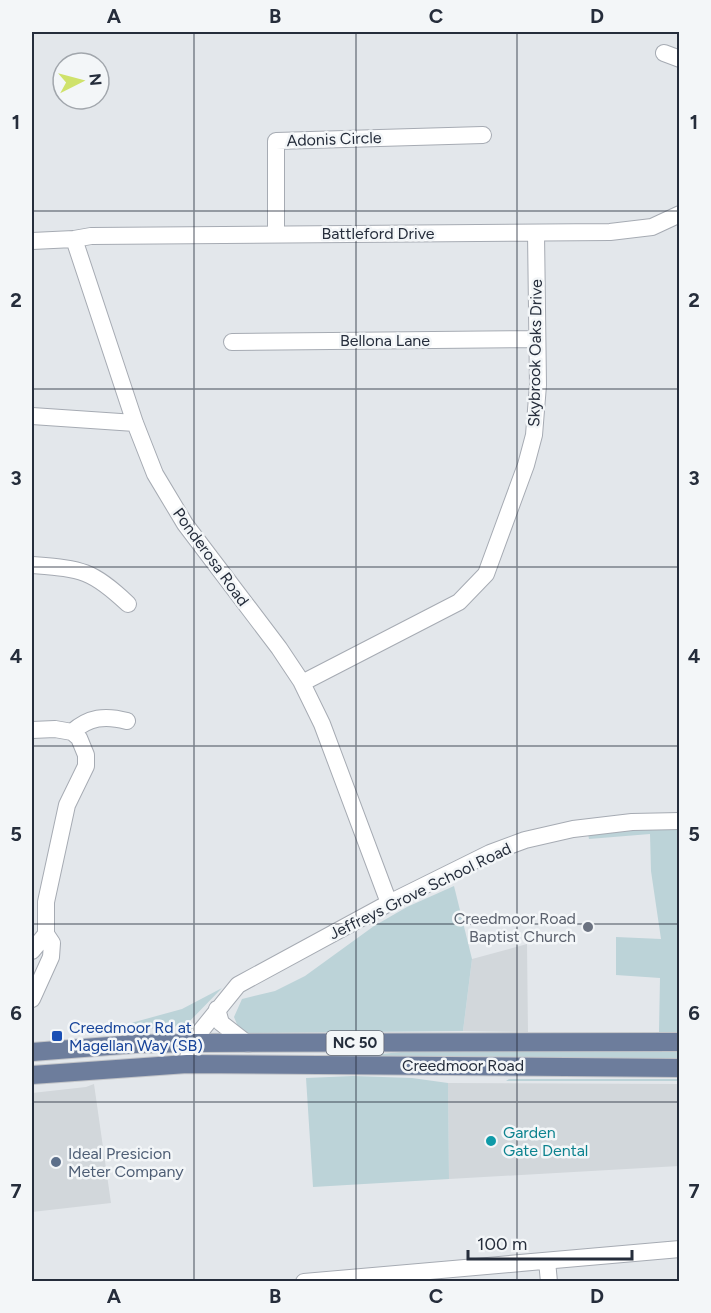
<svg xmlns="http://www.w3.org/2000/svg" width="711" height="1313" font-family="Figtree,sans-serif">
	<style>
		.built { fill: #d2d7db }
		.green { fill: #bcd3d8 }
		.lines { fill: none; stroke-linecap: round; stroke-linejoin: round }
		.minor-casing { stroke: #a6abb3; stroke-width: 18 }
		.major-casing { stroke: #c2c4c8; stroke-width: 20 }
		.minor { stroke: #fff; stroke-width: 16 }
		.major { stroke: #6d7d9c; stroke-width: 18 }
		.grid { fill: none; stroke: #252d3b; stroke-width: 1.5; stroke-opacity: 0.55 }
		.worship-dot { fill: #6b7280; stroke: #f3f6f8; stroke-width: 2 }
		.transit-dot { fill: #1a4fb4; stroke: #f3f6f8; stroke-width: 2 }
		.culture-dot { fill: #0f9aa8; stroke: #f3f6f8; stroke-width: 2 }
		.service-dot { fill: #5c6f8a; stroke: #f3f6f8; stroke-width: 2 }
		.labels { text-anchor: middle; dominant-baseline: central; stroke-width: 5; stroke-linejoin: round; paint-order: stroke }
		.shield { fill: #f3f6f8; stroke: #636974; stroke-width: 1.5 }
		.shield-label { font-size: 15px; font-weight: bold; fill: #252d3b }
		.street-label { font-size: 16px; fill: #252d3b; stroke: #f3f6f8 }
		.worship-label { font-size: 16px; fill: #5b616d; stroke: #f3f6f8; text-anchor: end }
		.transit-label { font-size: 16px; fill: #164399; stroke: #f3f6f8; text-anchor: start }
		.culture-label { font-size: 16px; fill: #0d838f; stroke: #f3f6f8; text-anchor: start }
		.service-label { font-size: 16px; fill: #4e5e75; stroke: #f3f6f8; text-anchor: start }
		.neatline { fill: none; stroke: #252d3b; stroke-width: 2 }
		.grid-label { font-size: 20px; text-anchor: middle; font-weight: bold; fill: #252d3b }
	</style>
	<rect width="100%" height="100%" fill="#e3e7eb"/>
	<path class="built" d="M527 944 528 1032 463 1031 472 959Z
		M448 1083 679 1084V1166L449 1179Z
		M94 1084 111 1203 32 1212V1093L86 1087Z"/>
	<path class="green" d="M679 825V1032H659L660 978 616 975V937L661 939 651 871 650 834 589 839 588 834Z
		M454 886 472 959 463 1031 247 1033 239 1029 234 1017 242 999 275 991 305 976 374 926 407 907Z
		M222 988 186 1025 183 1023 172 1028 132 1029 131 1023 182 1009Z
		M430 1049 680 1050 679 1060 270 1059V1055H372Z
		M353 1076 412 1078 448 1083 449 1179 313 1187 306 1078Z
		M509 1079H679L680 1081H506Z"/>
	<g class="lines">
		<defs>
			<path id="minor" d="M664 53 680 59
				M276 233V141L483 135
				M74 239 135 423 155 474 185 524 279 648 301 681 322 724 389 903
				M32 241 74 239 91 236 610 232 652 227 680 214
				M232 342 537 339
				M32 416 135 423
				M32 565C81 569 91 569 128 604
				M302 683 459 602 486 574 526 465 534 435 538 385 536 233
				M32 730 55 729 72 732 79 738 86 755V766L67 805 46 902V934L52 943 51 957 32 999
				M72 732C89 717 105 715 127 721
				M32 951 46 934
				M217 1009 221 1023 248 1044
				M187 1064 191 1043 238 985 389 903 490 853 525 840 573 829 632 822 680 821
				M547 1261 549 1282
				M304 1282 680 1249"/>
			<path id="major" d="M32 1052 135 1044 191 1043 680 1042
				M32 1075 187 1064 680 1068"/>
		</defs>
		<use href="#minor" class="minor-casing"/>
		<use href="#major" class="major-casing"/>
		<use href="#minor" class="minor"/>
		<use href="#major" class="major"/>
	</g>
	<path class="grid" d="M194 32V1282M356 32V1282M517 32V1282M32 211H680M32 389H680M32 567H680M32 746H680M32 924H680M32 1102H680"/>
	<circle class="worship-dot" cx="588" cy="927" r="6"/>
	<rect class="transit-dot" x="51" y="1030" width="12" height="12" rx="3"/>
	<circle class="culture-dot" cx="491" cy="1141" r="6"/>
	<circle class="service-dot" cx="56" cy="1162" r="6"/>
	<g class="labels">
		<rect class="shield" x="326.5" y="1031" width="57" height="24" rx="4.5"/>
		<g class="shield-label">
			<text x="355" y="1043">NC 50</text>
		</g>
		<g class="street-label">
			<text transform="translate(334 139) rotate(-2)">Adonis Circle</text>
			<text x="378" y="233">Battleford Drive</text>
			<text x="385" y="340">Bellona Lane</text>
			<text transform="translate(535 353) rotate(-89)">Skybrook Oaks Drive</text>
			<text transform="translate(211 557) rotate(54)">Ponderosa Road</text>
			<text transform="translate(420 891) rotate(-26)">Jeffreys Grove School Road</text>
			<text x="463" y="1065">Creedmoor Road</text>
		</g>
		<g class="worship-label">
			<text x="576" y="918">Creedmoor Road<tspan x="576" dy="18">Baptist Church</tspan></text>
		</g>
		<g class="transit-label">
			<text x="69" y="1027">Creedmoor Rd at<tspan x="69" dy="18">Magellan Way (SB)</tspan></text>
		</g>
		<g class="culture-label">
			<text x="503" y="1132">Garden<tspan x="503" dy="18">Gate Dental</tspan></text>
		</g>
		<g class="service-label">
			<text x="68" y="1153">Ideal Presicion<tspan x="68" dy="18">Meter Company</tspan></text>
		</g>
	</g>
	<rect width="711" height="1313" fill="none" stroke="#f3f6f8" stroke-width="66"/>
	<g transform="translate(81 81) rotate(84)"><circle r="28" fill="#f3f6f8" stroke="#a1a6ac" stroke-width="1.5"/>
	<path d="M0-4.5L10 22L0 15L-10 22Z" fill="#cfe26b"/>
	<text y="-9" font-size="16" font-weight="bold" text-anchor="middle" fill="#252d3b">N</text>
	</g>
	<path d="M468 1250v9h164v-9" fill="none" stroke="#252d3b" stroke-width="3"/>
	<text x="477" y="1250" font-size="18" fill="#252d3b" stroke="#f3f6f8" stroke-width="4.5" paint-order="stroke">100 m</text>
	<rect x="33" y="33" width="645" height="1247" class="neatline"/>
	<g class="grid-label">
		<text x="114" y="23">A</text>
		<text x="275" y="23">B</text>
		<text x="436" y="23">C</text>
		<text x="597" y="23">D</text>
		<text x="16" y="129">1</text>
		<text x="694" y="129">1</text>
		<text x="16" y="307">2</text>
		<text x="694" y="307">2</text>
		<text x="16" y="485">3</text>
		<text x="694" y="485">3</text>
		<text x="16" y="663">4</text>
		<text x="694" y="663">4</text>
		<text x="16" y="841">5</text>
		<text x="694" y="841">5</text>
		<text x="16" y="1020">6</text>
		<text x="694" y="1020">6</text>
		<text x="16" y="1198">7</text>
		<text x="694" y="1198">7</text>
		<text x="114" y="1303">A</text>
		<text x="275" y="1303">B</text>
		<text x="436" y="1303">C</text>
		<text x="597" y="1303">D</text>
	</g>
</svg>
